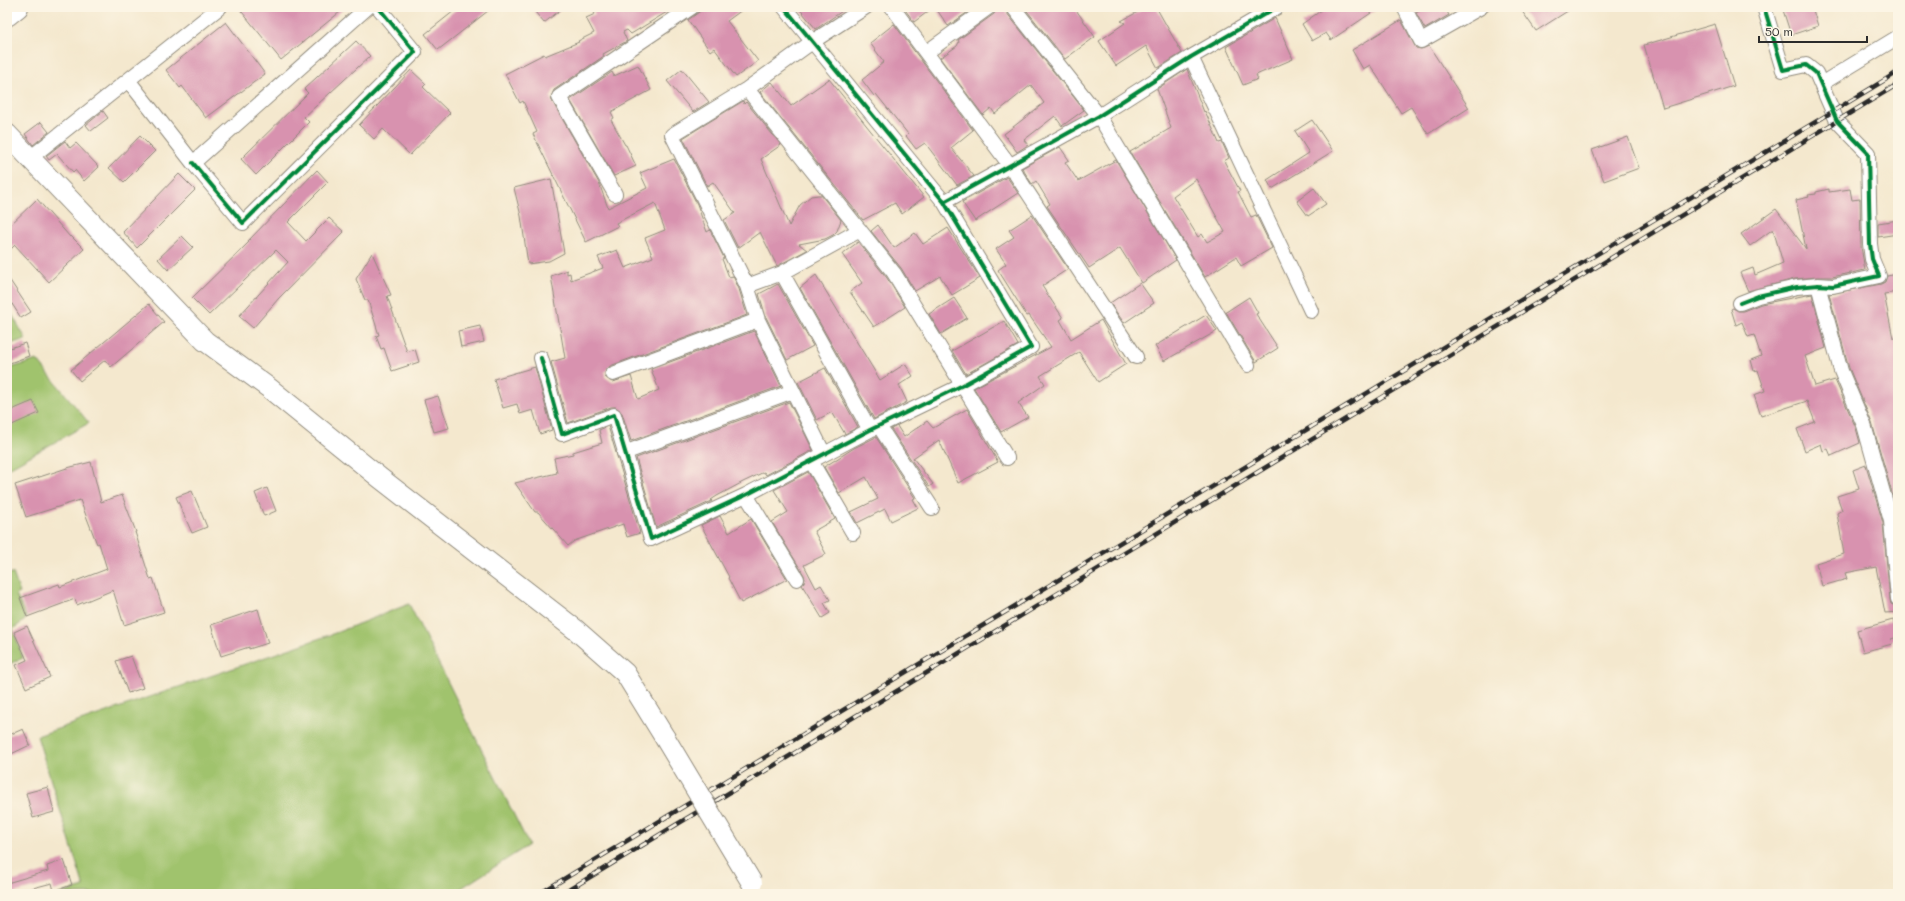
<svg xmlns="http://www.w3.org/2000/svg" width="1905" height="901" font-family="Mali,sans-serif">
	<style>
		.green { fill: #a0c36d; stroke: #66774c }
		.building { fill: #d892af; fill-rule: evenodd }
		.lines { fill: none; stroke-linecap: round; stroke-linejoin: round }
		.street-casing { stroke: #908a7c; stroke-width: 16 }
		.secondary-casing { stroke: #908a7c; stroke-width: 22 }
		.highway-casing { stroke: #908a7c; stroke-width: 24 }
		.street { stroke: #fff; stroke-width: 14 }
		.secondary { stroke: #fff; stroke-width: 20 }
		.highway { stroke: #fff; stroke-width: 22 }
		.rail-casing { stroke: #2b2b2b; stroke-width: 4.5 }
		.rail { stroke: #fcf5e5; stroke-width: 3; stroke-dasharray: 9; stroke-linecap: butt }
		.secondary-bridge-casing { stroke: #908a7c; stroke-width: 22; stroke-linecap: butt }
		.secondary-bridge { stroke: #fff; stroke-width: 20 }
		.cycleway-casing { stroke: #fcf5e5; stroke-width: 6 }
		.cycleway { stroke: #00873e; stroke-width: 4 }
	</style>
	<rect width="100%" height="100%" fill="#fcf5e5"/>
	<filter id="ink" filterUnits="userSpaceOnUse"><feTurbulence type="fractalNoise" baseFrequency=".025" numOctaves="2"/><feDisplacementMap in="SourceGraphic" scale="8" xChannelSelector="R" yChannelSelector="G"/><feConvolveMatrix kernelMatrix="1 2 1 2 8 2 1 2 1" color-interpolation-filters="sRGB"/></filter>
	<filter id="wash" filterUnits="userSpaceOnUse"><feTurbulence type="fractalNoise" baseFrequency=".012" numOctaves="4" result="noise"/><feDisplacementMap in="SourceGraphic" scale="16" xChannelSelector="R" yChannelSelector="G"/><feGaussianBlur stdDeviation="0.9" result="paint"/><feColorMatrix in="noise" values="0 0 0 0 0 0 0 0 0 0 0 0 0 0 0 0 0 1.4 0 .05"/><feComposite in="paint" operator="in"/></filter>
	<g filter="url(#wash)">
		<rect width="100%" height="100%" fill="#f4e8ce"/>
		<path class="green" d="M7 306 26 339 7 345Z
			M37 360 89 423 7 469V369Z
			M13 573 20 593 16 595 26 617 25 620 13 629 23 658 7 665V574Z
			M409 604 529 845 452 894H59L84 887 37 736 338 632Z"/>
		<g id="blocks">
			<path class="building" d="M238 7H346L281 60Z
				M459 7H493L438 50 425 34Z
				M531 7H564L544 23Z
				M591 7H675L631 34 627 30 623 32 627 41 603 54 604 56 554 90 551 97 552 101 599 183 608 208 647 188 640 173 674 159 697 204 707 232 710 230 724 258 722 259 729 277 733 276 739 289 747 315 610 366 605 372V377L612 382 631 376 638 399 659 390 651 369 754 331 781 386 631 441 622 413 616 407H611L568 423 551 362 565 358 551 276 567 270V274L570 273 571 280 603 268 598 257 617 250 625 268 653 257 645 238 665 230 655 203 616 223 618 226 586 242 533 134 537 132 523 101 520 103 505 74 544 54 545 56 579 42 578 41 594 33 586 18 595 14Z
				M706 7H746L727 21 758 61 736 77 714 48 710 51 688 20Z
				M798 7H848L816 29Z
				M903 7H934L914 22Z
				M935 7H975L948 26Z
				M997 7H1005L1006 12 1084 110 1062 126 1055 116 1024 140 1028 145 1017 152 1004 134 1044 103 1031 85 995 114 991 108 983 115 940 58 957 46 959 42 958 40 994 14Z
				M1024 7H1074L1095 37 1065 59Z
				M1147 7H1156L1182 53 1158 68 1146 46 1116 66 1099 41 1125 23 1121 21Z
				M1326 7H1380L1331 40 1326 33 1312 41 1302 24Z
				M1426 7H1444L1449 15 1425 29 1416 13Z
				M1519 7H1574L1536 31Z
				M1782 7H1812L1818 26 1791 35Z
				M1275 18 1293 59 1256 75 1258 79 1243 85 1226 47Z
				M1401 20 1416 48 1421 49 1429 46 1469 108 1428 134 1411 107 1401 113 1370 65 1363 69 1352 50Z
				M226 22 265 74 206 118 182 86 180 88 166 70Z
				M894 24 973 130 951 148 974 176 957 185 925 143 916 149 906 136 908 134 876 94 874 96 862 80 884 62 870 43Z
				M1715 24 1734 86 1663 108 1644 45Z
				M356 41 370 56 304 117 309 122 256 175 241 159 308 93 304 89Z
				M638 65 651 90 611 112 614 118 611 120 625 145H626L636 166 614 176 570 100 612 72 614 76Z
				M682 69 709 102 693 112 667 81Z
				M1187 69 1204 112 1205 111 1219 143 1222 142 1229 158 1224 161 1240 191 1238 192 1251 217 1256 215 1272 248 1241 266 1236 257 1205 277 1130 152 1171 128 1157 89ZM1196 179 1225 232 1207 242 1202 234 1198 237 1173 196Z
				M411 70 426 84 423 87 450 113 410 155 383 129 374 139 359 125Z
				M829 79 924 197 902 214 895 203 863 220 760 92 772 82 791 106Z
				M743 101 744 104 746 102 781 145 761 159 789 226 800 205 811 196 818 195H821L841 220 837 231 833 235 825 239 799 244 807 250 777 266 760 232 738 248 724 220 735 213 713 182 707 186 683 138Z
				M103 111 108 118 91 131 86 125Z
				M1312 120 1333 151 1272 189 1267 180 1309 153 1295 131Z
				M41 122 49 132 33 145 25 134Z
				M140 136 155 151 124 182 109 168Z
				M1628 137 1639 168 1604 181 1592 150Z
				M65 141 70 148 76 143 99 167 84 181 75 170 73 172 57 154 49 160 46 156Z
				M1060 147 1069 160 1065 162 1078 181 1116 160 1176 260 1142 283 1120 248 1089 268 1047 206 1050 204 1036 181 1032 184 1022 168Z
				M317 170 328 182 288 222 306 241 329 218 344 232 279 298 253 328 239 316 288 262 276 250 209 315 192 298 249 242 248 241Z
				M179 174 195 190 137 248 123 232Z
				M1007 177 1018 193 975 221 962 202Z
				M551 179 564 253 549 261 528 264 521 216 514 188Z
				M1314 188 1326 204 1308 216 1297 201Z
				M1829 189V192L1850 189 1852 200 1860 199 1861 247 1865 270 1832 277H1817L1795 279 1748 291 1740 273 1753 268 1755 275 1783 263 1773 229 1750 246 1741 234 1776 209 1806 249 1796 200 1809 197 1808 195 1816 194V192Z
				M37 199 70 237 71 236 84 249 49 282 15 245 7 253V228Z
				M1032 215 1068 269 1042 286 1063 318 1060 320 1071 339 1101 320 1126 364 1098 382 1079 352 1040 376 1045 384 1018 403 1028 417 1001 432 974 388 1051 347 1029 315 1027 316 998 270 1006 264 996 249 1014 237 1009 230Z
				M1898 220V234L1878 237V223Z
				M878 225 894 248 915 233 923 244 948 228 980 278 952 295 940 276 915 291 901 268 871 231Z
				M182 236 193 247 168 270 158 259Z
				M858 242 887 278 905 307 874 327 850 292 862 283 842 254Z
				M372 253 391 295 387 296 407 352 415 349 419 362 392 371 384 348 381 349 376 336 379 335 368 300H365L356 279Z
				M1898 274V292L1884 294 1893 338 1898 336V514L1872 423 1849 368 1829 294 1881 284 1885 282 1887 276Z
				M816 275 880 380 905 364 913 376 899 385 907 402 874 419 800 288Z
				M7 276 31 312 21 318 7 296Z
				M1140 283 1154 303 1124 323 1110 303Z
				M778 284 813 346 787 360 766 317 759 294Z
				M1812 294 1826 348 1805 356 1815 386 1835 380 1856 428 1860 443 1831 456 1828 449 1823 451 1821 444 1805 451 1797 429 1815 422 1807 401 1761 416 1754 395 1765 391 1758 370 1754 371 1751 360 1761 356 1754 335 1748 337 1742 322 1736 325 1731 309 1733 308 1738 311H1743L1761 304Z
				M1249 297 1258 313 1256 314 1278 348 1256 362 1226 312Z
				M954 298 967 318 941 334 929 314Z
				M149 304 164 322 111 367 105 360 80 381 71 370Z
				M1206 315 1217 331 1164 361 1155 346Z
				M1004 321 1018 345 966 374 952 351Z
				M480 326 484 342 461 347 458 331Z
				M25 343 29 356 7 364V349Z
				M535 367 552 430 540 434 533 410 520 414 517 404 503 408 494 379Z
				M825 368 858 427 845 434 832 412 817 420 798 382Z
				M438 396 449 428 434 432 424 400Z
				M33 401 39 413 12 425 7 412Z
				M789 402 813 450 766 475 764 472 743 482 717 496 711 500 712 501 656 527 636 458Z
				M967 409 998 462 958 483 939 440 913 458 933 484 929 487 891 429 897 426 904 437 927 421 933 428Z
				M608 426 640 533 627 537 623 524 574 541 568 546 538 512H535L515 483 557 473 554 458 573 454V452L602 443 599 430Z
				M876 437 915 498 913 499 918 508 891 521 885 509 857 523 851 512 878 499 866 477 839 493 824 467 854 448Z
				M91 462 101 502 122 495 136 532H135L150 579 153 578 164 612 124 625 113 590 77 605 75 599 27 617 20 598 59 584 60 587 107 569 99 543 97 544 80 500 26 517 15 485 67 468Z
				M1866 465 1883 523 1890 600 1891 604 1898 607V612L1885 613 1876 567 1845 573 1847 579 1822 586 1816 563 1844 554 1837 513 1842 510 1837 496 1859 489 1853 470Z
				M808 472 835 519 814 531 826 554 804 565 816 588 821 585 830 600 824 603 830 613 822 618 802 585 805 579 804 575 772 522 788 512 774 490Z
				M267 488 276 511 264 516 255 493Z
				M192 491 207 527 192 533 176 497Z
				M720 516 729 533 751 519 787 579 741 603 728 578 729 577 701 525Z
				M258 609 268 643 249 649V647L221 656 211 625Z
				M1893 620 1898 637 1891 639 1892 644 1863 652 1857 630Z
				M27 626 50 677 26 688 16 665 27 660 14 632Z
				M131 656 143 688 128 693 116 661Z
				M23 729 30 745 7 756V736Z
				M48 787 54 812 33 818 26 793Z
				M64 860 72 885 54 891 52 883 10 894 7 883 48 871 47 866Z"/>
		</g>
	</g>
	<g filter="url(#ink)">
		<use href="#blocks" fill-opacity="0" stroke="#908a7c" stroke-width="1"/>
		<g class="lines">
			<defs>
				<path id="street" d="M784 7 944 202 1099 116 1191 57 1277 7
					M892 7 1009 164 1136 357
					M1013 7 1099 116 1248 365
					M1404 7 1421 41 1481 7
					M927 52 989 7
					M1191 57 1311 311
					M128 80 193 163 368 7
					M1821 84 1898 37
					M747 89 894 273 1007 458
					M30 158 220 7
					M193 163 243 223 415 52 378 7
					M615 194 559 97 692 7
					M782 273 870 430
					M1818 285 1841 371 1864 425 1891 521 1898 599
					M747 286 782 273 860 230
					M1740 303 1758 296 1797 287 1818 285 1833 286 1879 276 1872 259 1870 244 1868 153 1837 121 1816 73 1806 65 1783 70 1764 7
					M541 358 562 434 614 415 651 539 746 495 870 430 963 385 1031 347 944 202
					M613 374 758 320
					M879 426 932 508
					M624 453 793 391
					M824 454 758 320 747 286 672 135 747 89 812 42 866 7
					M811 461 853 533
					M746 495 797 579"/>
				<path id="secondary" d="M7 134 205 341 269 388 380 478 576 630 625 673 665 738"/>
				<path id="highway" d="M7 15 17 7"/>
			</defs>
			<use href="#street" class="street-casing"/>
			<use href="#secondary" class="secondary-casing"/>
			<use href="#highway" class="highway-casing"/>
			<use href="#street" class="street"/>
			<use href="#secondary" class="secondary"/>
			<use href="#highway" class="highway"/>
			<defs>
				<path id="rail" d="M539 894 1898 72
					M562 894 1898 84"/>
			</defs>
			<use href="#rail" class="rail-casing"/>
			<use href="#rail" class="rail"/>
			<defs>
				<path id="secondary-bridge" d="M665 738 752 883"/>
			</defs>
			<use href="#secondary-bridge" class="secondary-bridge-casing"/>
			<use href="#secondary-bridge" class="secondary-bridge"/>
			<defs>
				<path id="cycleway" d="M784 7 944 202 1099 116 1191 57 1277 7
					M193 163 243 223 415 52 378 7
					M1740 303 1758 296 1797 287 1818 285 1833 286 1879 276 1872 259 1870 244 1868 153 1837 121 1816 73 1806 65 1783 70 1764 7
					M541 358 562 434 614 415 651 539 746 495 870 430 963 385 1031 347 944 202"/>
			</defs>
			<use href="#cycleway" class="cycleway-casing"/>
			<use href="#cycleway" class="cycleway"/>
		</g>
	</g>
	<rect width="1905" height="901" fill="none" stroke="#fcf5e5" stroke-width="24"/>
	<path d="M1759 36v6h108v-6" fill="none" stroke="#2b2b2b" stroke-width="2"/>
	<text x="1765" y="36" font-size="12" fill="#2b2b2b" stroke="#fcf5e5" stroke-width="3" paint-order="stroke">50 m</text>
</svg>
